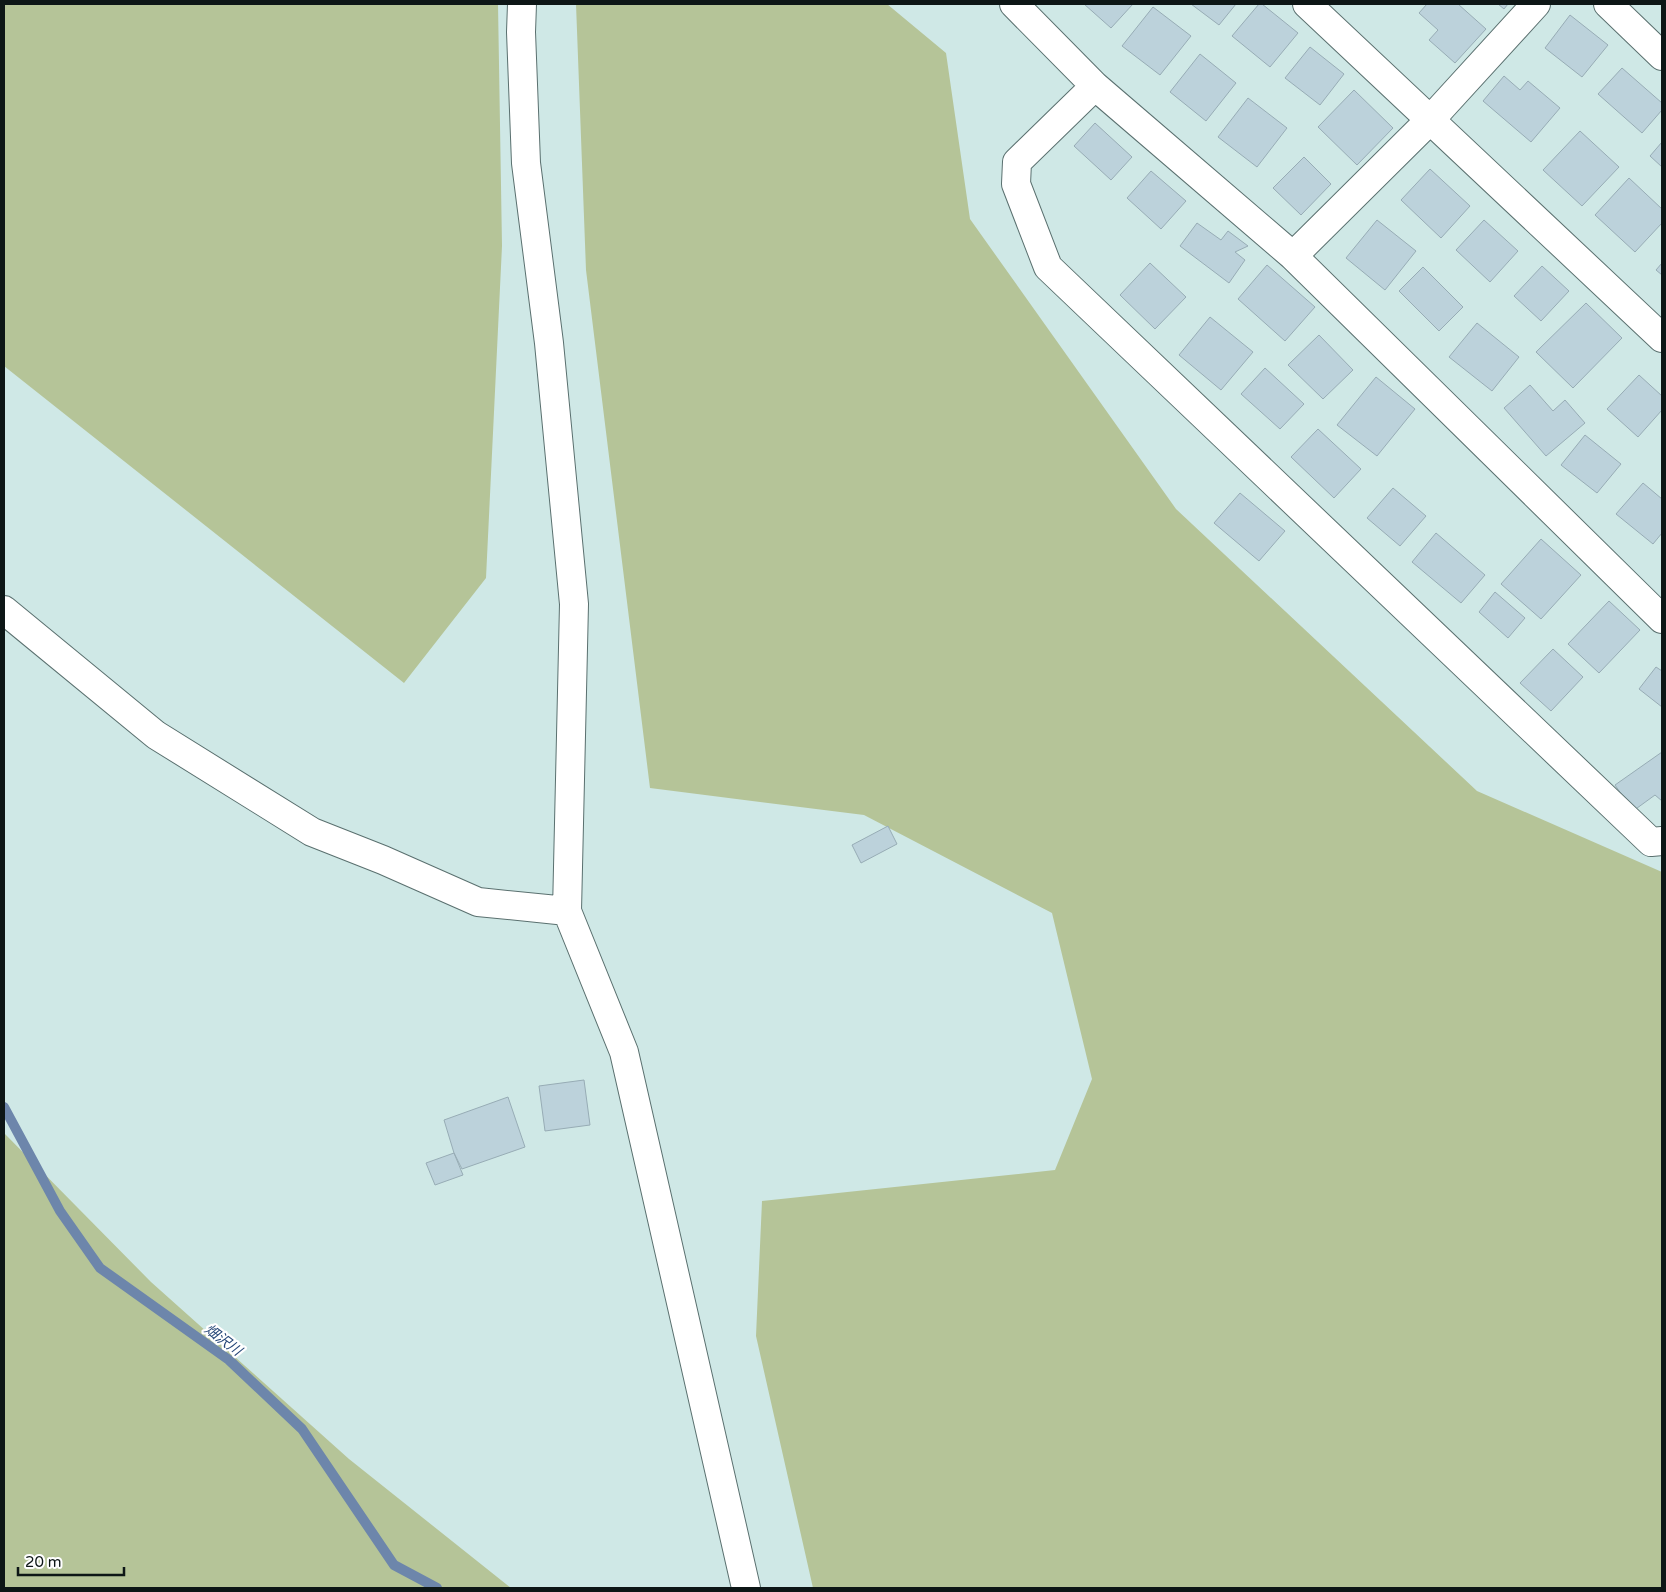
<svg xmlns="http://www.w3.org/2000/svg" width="1666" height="1592" font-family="'Varela Round','Noto Sans JP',sans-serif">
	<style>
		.green { fill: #b5c498 }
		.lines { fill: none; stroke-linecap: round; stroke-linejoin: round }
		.stream { stroke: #6d86ab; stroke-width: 10 }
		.building { fill: #bcd2db; stroke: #97acb5 }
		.minor-casing { stroke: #5a706f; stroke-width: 30 }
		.minor { stroke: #fff; stroke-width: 28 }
		.labels { text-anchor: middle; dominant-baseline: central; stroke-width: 4.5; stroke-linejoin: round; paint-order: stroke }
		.water-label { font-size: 14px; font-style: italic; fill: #244577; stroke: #fff }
	</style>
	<rect width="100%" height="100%" fill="#cfe8e6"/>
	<path class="green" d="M4 4H498L502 246 486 578 404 683 4 366Z
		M576 4H887L946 53 970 219 1176 509 1477 791 1662 872V1588H813L756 1336 762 1201 1055 1170 1092 1079 1052 913 864 815 650 788 586 270Z
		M4 1133 151 1282 349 1459 511 1588H4Z"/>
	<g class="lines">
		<path class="stream" d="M4 1107 60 1211 100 1268 229 1360 302 1429 394 1565 437 1588"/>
	</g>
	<path class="building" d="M1084 4H1133L1111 28Z
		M1191 4H1236L1219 25Z
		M1259 4H1262L1298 33 1270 67 1232 36Z
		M1427 4H1458L1486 29 1455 63 1429 40 1438 30 1419 13Z
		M1498 4H1508L1504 9Z
		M1153 7 1191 36 1160 75 1122 46Z
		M1570 15 1608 45 1582 77 1545 48Z
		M1310 47 1344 74 1320 105 1285 78Z
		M1200 54 1236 83 1206 121 1170 92Z
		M1622 68 1662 103V110L1642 133 1598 94Z
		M1504 76 1520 90 1528 81 1560 108 1531 142 1483 101Z
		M1354 90 1393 128 1357 165 1318 127Z
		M1248 98 1287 128 1257 167 1218 137Z
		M1095 123 1132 157 1111 180 1074 146Z
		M1580 131 1619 167 1582 206 1543 170Z
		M1662 142V167L1650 156Z
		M1304 157 1331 184 1301 215 1273 188Z
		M1430 169 1470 206 1441 238 1401 200Z
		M1151 171 1186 201 1161 229 1127 198Z
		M1629 178 1662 209V223L1635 252 1595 215Z
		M1377 220 1416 251 1385 290 1346 258Z
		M1484 220 1518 251 1490 282 1456 250Z
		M1197 223 1221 240 1228 231 1248 246 1235 252 1245 260 1229 283 1180 246Z
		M1150 263 1186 297 1155 329 1120 295Z
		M1662 263V275L1656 270Z
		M1267 265 1315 307 1285 341 1238 299Z
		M1542 266 1569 291 1541 321 1514 296Z
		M1423 267 1463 307 1439 331 1399 291Z
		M1586 303 1622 338 1573 388 1536 352Z
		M1210 317 1253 352 1221 390 1179 355Z
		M1477 323 1519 357 1492 391 1449 357Z
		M1319 335 1353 370 1323 399 1288 365Z
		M1265 368 1304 404 1280 429 1241 394Z
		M1639 375 1662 396V410L1638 437 1607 409Z
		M1376 377 1415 409 1377 456 1337 425Z
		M1530 385 1553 411 1565 400 1585 423 1546 456 1504 408Z
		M1318 429 1361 469 1334 498 1291 457Z
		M1585 435 1621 464 1597 493 1561 465Z
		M1643 483 1662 499V533L1653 544 1616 514Z
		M1393 488 1426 516 1400 546 1367 518Z
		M1240 493 1285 531 1259 561 1214 523Z
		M1436 533 1485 575 1461 603 1412 562Z
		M1541 539 1581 575 1541 619 1501 584Z
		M1495 592 1525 618 1508 638 1479 612Z
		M1609 601 1640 630 1599 673 1568 644Z
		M1553 649 1583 677 1551 711 1520 683Z
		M1656 667 1662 671V707L1639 689Z
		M1662 752V801L1655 795 1633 811 1615 785Z
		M888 826 897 844 861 863 852 845Z
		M584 1080 590 1125 545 1131 539 1086Z
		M508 1097 525 1147 462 1169 454 1153 444 1120Z
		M454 1153 463 1175 435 1185 426 1163Z"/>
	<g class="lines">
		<defs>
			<path id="minor" d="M522 4 521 32 526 163 549 343 574 604 567 911 624 1052 746 1588
				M1014 4 1095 86 1293 256 1662 619
				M1307 4 1662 338
				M1608 4 1662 56
				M1095 86 1017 162 1016 184 1048 267 1651 842 1662 841
				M1293 256 1431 119 1536 4
				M4 610 156 735 312 832 383 860 478 902 567 911"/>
		</defs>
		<use href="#minor" class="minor-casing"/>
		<use href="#minor" class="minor"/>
	</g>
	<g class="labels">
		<g class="water-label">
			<text transform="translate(223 1340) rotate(37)">畑沢川</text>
		</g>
	</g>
	<rect width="1666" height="1592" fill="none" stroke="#0d1616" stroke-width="10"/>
	<path d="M18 1567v8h106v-8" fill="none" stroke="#0d1616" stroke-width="2.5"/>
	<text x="25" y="1567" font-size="15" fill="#0d1616" stroke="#ffffff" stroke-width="4" paint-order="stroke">20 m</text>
</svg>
